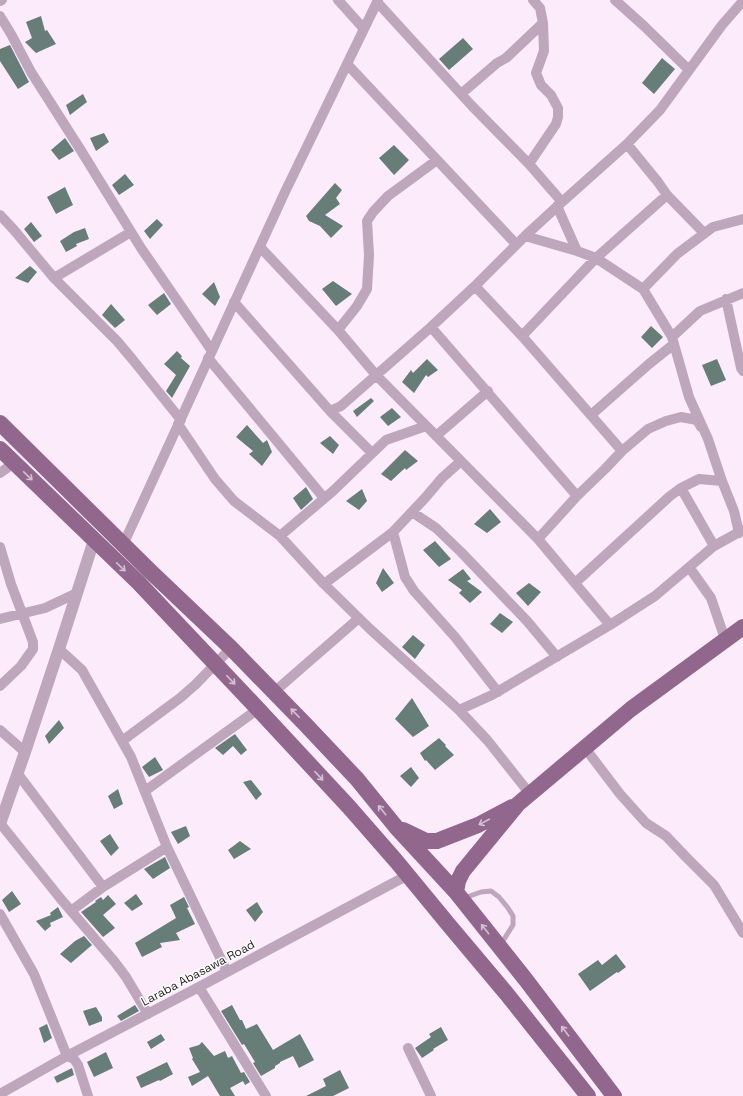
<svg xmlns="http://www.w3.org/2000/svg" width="743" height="1096" font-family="'Space Grotesk',sans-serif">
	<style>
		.building { fill: #667d78 }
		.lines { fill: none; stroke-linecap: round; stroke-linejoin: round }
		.service { stroke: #bea6bc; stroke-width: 5 }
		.minor { stroke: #bea6bc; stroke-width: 10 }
		.tertiary { stroke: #bea6bc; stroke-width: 12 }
		.primary { stroke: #91678e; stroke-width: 16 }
		.oneway { stroke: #d2c2d1 }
		.labels { text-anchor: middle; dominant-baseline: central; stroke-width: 3; stroke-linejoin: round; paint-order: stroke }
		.street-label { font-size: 12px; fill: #272127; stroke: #fefefe }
	</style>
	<rect width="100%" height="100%" fill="#fcebfb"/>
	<path class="building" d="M41 16 45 31 47 30 56 44 36 53 25 42 32 38 26 22Z
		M463 38 473 49 449 70 439 59Z
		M10 45 29 82 18 89 0 61V49Z
		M662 58 675 69 654 94 642 83Z
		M83 94 87 102 70 115 66 105Z
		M104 133 109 142 96 151 90 138Z
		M65 138 74 151 59 160 51 150Z
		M394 145 409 160 394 175 379 158Z
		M125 174 134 185 119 195 112 185Z
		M335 183 342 190 336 198 340 204 325 215 343 226 331 238 320 226 309 221 306 216Z
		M65 187 73 205 56 214 47 197Z
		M157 219 163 225 150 239 144 231Z
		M31 222 42 236 34 242 24 229Z
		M85 228 89 239 76 244 77 246 66 252 60 241 74 232Z
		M30 266 37 272 28 283 15 278Z
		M333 281 352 294 336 306 322 289Z
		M214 282 220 297 215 306 202 294Z
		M164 293 171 304 157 315 148 305Z
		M111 304 125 320 115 328 102 315Z
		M651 326 663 337 652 348 641 337Z
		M177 351 182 356 181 358 190 366 172 398 166 391 176 375 164 364Z
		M427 359 438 370 428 377 426 375 414 393 402 382 411 370 413 373Z
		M717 359 726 380 711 386 702 365Z
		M371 398 374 401 357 417 353 411Z
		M392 408 401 417 388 426 380 417Z
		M247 425 263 443 267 440 272 452 262 466 249 454 253 451 236 437Z
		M330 436 339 445 333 454 320 443Z
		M405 450 418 461 406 470 405 468 391 481 381 474Z
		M306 487 313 499 301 510 293 498Z
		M362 489 367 501 359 510 346 501Z
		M490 509 501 522 487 533 474 524Z
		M435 541 451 559 439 567 423 550Z
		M383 568 394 583 382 592 376 583Z
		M463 569 471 579 467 581 482 592 470 603 459 593 462 590 448 580Z
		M529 583 541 592 528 606 516 593Z
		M500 613 513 622 502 633 490 624Z
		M413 635 425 645 415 659 402 647Z
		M412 698 429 726 413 737 395 719Z
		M59 720 64 728 49 744 45 736Z
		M235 734 247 750 241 755 233 746 223 755 215 748Z
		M439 738 446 745 445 746 454 755 435 770 426 760 425 761 420 753Z
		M155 757 163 770 149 777 142 767Z
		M411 767 419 778 411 787 400 776Z
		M251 780 262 794 256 800 243 782Z
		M118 789 123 804 114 809 108 796Z
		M186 826 190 836 178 844 171 832Z
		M110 834 119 848 111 856 100 841Z
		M240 841 251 849 234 859 228 850Z
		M165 857 170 868 153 879 144 869Z
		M12 891 21 904 9 912 2 900Z
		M136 894 143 904 132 911 124 903Z
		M108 895 116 904 103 915 115 928 103 937 81 912 96 902 95 901 101 897 103 900Z
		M184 897 189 907 187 908 195 924 176 933 180 940 160 943 162 947 142 957 135 943 176 918 170 905Z
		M257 902 263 912 255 922 246 910Z
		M58 907 63 917 50 923 51 926 45 931 36 921 51 915 50 913Z
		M84 936 92 945 71 963 60 954 75 941Z
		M616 954 626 967 618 973 617 972 590 991 578 974 598 960 602 965Z
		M135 1005 139 1011 121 1021 117 1016Z
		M232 1005 240 1020H242L246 1029 257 1024 273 1050 300 1034 314 1060 299 1068 293 1056 280 1062V1063L275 1066V1068L261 1076 253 1063 255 1062 244 1044 242 1045 221 1011Z
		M96 1007 102 1017V1021L89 1026 83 1011Z
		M47 1024 52 1038 44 1043 39 1028Z
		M441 1027 448 1040 433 1049 434 1050 422 1058 415 1048 431 1037 429 1034Z
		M161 1034 165 1040 151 1049 147 1042Z
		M202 1042 214 1056 225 1051 228 1058 232 1056 241 1073 244 1072 250 1082 245 1085 243 1081 230 1088 235 1096H220L208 1076 192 1086 188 1077 200 1072 192 1059 193 1058 189 1048 199 1045Z
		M106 1052 113 1068 94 1077 87 1062Z
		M167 1062 173 1074 160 1081 159 1080 141 1088 136 1077Z
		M72 1068 74 1075 57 1083 54 1077Z
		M340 1070 349 1088 333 1096H306L326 1086 323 1079Z"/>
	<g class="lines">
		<path class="service" d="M464 898 481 892 491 891 499 897 508 908 513 916V925L501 944"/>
		<path class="minor" d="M338 0 364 29
			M615 0 644 26 689 70
			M0 1 2 0
			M377 2 472 106 529 164 562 202
			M0 16 11 34 31 72 80 149 141 248 212 351
			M347 64 516 244
			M461 94 497 63 506 58 543 23
			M627 144 658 182 667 195 704 233
			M529 164 556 124 558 117V108L551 95 541 85 536 73 544 51 543 23 540 8 533 0
			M557 206 577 251
			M0 215 14 230 54 278 117 341 133 360 181 420
			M525 236 577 251 596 258 643 289
			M260 247 338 330 376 375 538 539 610 625
			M54 278 131 232
			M475 286 522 336 622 451
			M726 299 741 368 743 371
			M234 302 330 411 372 453
			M431 327 577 496
			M338 330 357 306 367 289 369 255 367 221 373 212 388 196 437 160
			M522 336 596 258 667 195
			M672 337 700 311 743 293
			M208 358 324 498
			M330 411 341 406 431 327 475 286 525 236 562 202 627 144 660 110 722 25 743 1
			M591 415 649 364 674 344
			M178 424 215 479 234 501 280 536 324 584 370 629 459 710 488 741 530 794
			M436 436 488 391
			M0 473 14 463
			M681 488 714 546
			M412 512 436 528 461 552 527 621 557 657
			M393 532 405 577 414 591 455 637 498 692
			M739 533 734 511 722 481 708 439 689 397 672 337 643 289 677 254 713 227 743 219
			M280 536 333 491 386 440 426 426
			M538 539 577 496 605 469 622 451 648 429 666 421 681 417 697 420 701 427
			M123 545 284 194 378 0
			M0 547 11 584 33 642V649L21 666 0 686
			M689 567 711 598 725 639
			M575 583 670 496 681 488 699 479 722 481
			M324 584 393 532 425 498 442 478 461 461
			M0 619 45 608 77 593
			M59 649 82 670 131 757 167 847 227 972
			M274 692 359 618
			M459 710 492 695 610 625 655 596 714 546 743 530
			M0 730 25 752
			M122 741 180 698 195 685 231 648
			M585 748 620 794 646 823 666 836 686 857 714 885 743 933
			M18 774 103 887
			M145 791 258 709
			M0 823 60 898 114 961 126 977 148 1014
			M71 911 103 887 167 847
			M0 914 34 974 67 1056 74 1059 78 1065 88 1096
			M199 987 266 1096
			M408 1048 431 1096
			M0 1094 67 1056 199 987 408 875"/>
		<path class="tertiary" d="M0 824 25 752 59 649 94 540"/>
		<path class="primary" d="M0 423 151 572 231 648 305 724 357 779 396 827 456 892 526 980 614 1096
			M0 449 138 582 258 709 349 807 397 862 448 924 506 993 588 1096
			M403 830 426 841H437L478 825 512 807
			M456 892 458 881 463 871 518 804 631 709 743 627"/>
	</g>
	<defs><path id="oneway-shaft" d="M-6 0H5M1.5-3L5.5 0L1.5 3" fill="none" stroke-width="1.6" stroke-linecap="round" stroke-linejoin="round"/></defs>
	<g class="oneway">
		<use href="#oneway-shaft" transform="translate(28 476) rotate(44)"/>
		<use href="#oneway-shaft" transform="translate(121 567) rotate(44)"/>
		<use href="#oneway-shaft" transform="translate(231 680) rotate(46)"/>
		<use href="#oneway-shaft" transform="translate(295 713) rotate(-134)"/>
		<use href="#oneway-shaft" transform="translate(319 776) rotate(47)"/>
		<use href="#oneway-shaft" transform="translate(382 810) rotate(-129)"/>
		<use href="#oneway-shaft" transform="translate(484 822) rotate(152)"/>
		<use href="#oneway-shaft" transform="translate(485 929) rotate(-128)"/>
		<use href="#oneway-shaft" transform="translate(565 1031) rotate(-127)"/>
	</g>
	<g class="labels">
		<g class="street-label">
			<text transform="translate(198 973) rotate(-28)">Laraba Abasawa Road</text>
		</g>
	</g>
</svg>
